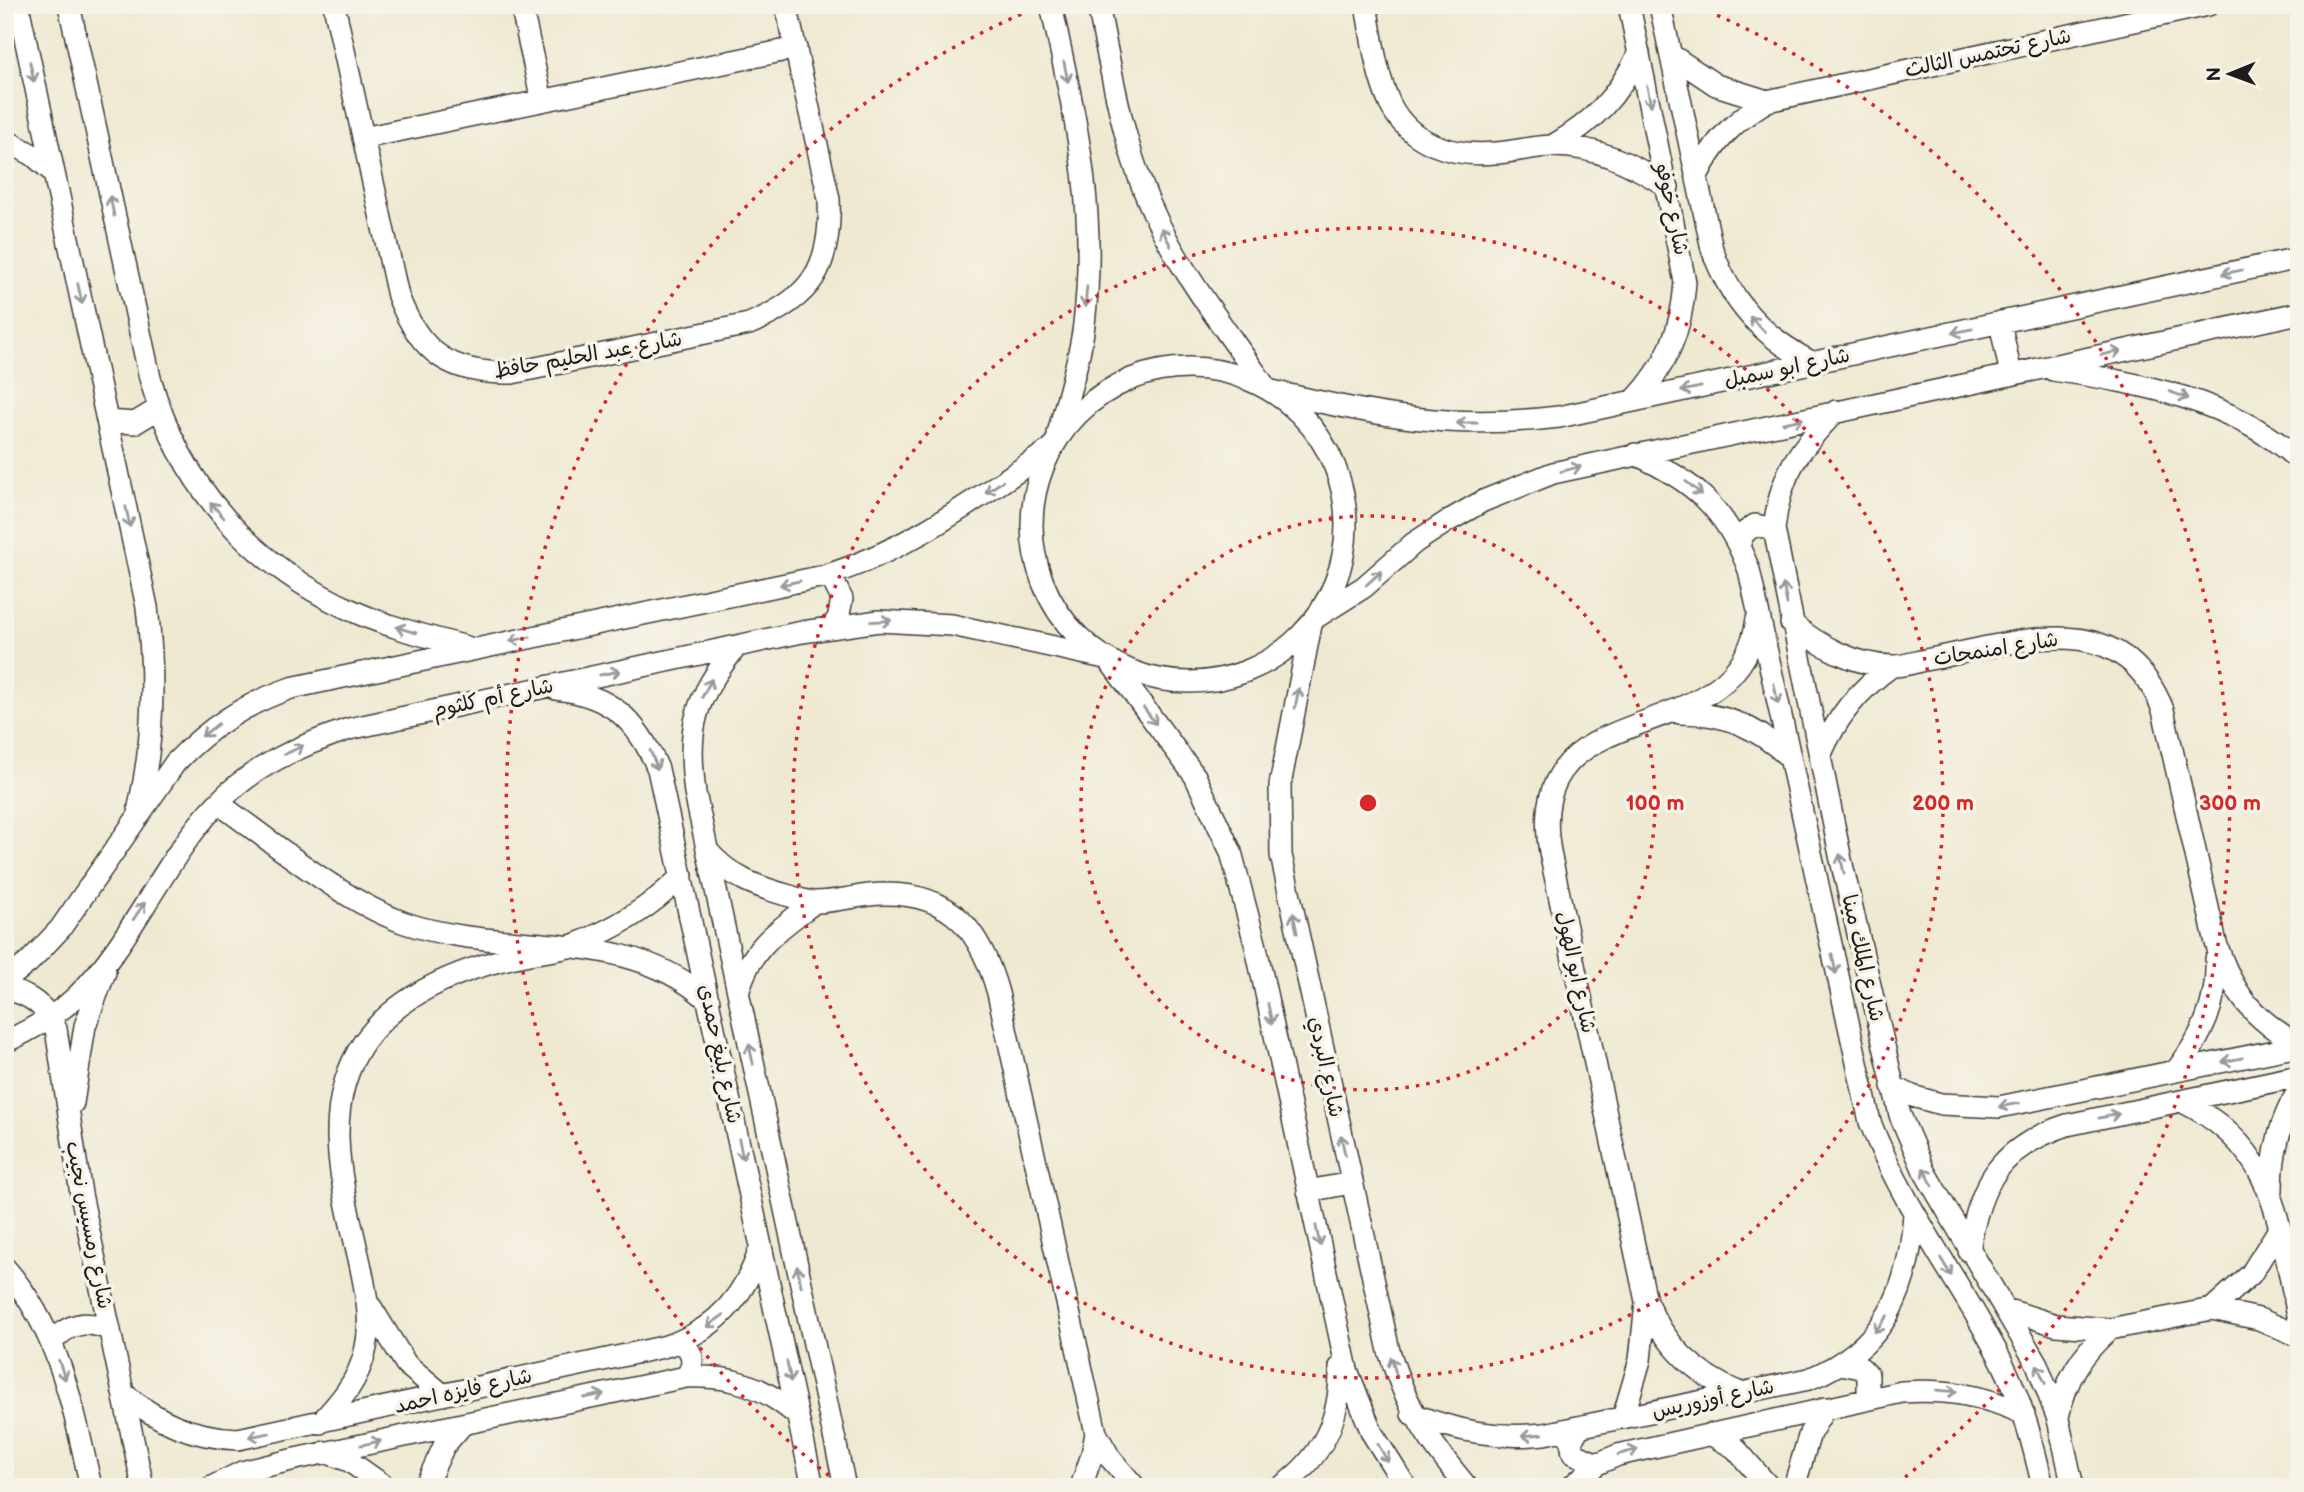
<svg xmlns="http://www.w3.org/2000/svg" width="2304" height="1492" font-family="'Balsamiq Sans','Playpen Sans Arabic',sans-serif">
	<style>
		.lines { fill: none; stroke-linecap: round; stroke-linejoin: round }
		.minor-casing { stroke: #3c3b37; stroke-width: 24 }
		.minor { stroke: #fff; stroke-width: 21 }
		.oneway { stroke: #999 }
		.ring { fill: none; stroke: #d62828; stroke-width: 3.5; stroke-dasharray: 3.5 7 }
		.labels { text-anchor: middle; dominant-baseline: central; stroke-width: 7; stroke-linejoin: round; paint-order: stroke }
		.street-label { font-size: 21px; fill: #1c1c1c; stroke: #f7f3e8 }
		.centre { fill: #d62828; stroke: #f7f3e8; stroke-width: 3.5 }
		.ring-label { font-size: 21px; text-anchor: middle; font-weight: bold; fill: #d62828; stroke: #f7f3e8; stroke-width: 7; stroke-linejoin: round; paint-order: stroke }
	</style>
	<rect width="100%" height="100%" fill="#f7f3e8"/>
	<filter id="ink" filterUnits="userSpaceOnUse"><feTurbulence type="fractalNoise" baseFrequency=".0143" numOctaves="2"/><feDisplacementMap in="SourceGraphic" scale="14" xChannelSelector="R" yChannelSelector="G"/><feConvolveMatrix kernelMatrix="1 2 1 2 8 2 1 2 1" color-interpolation-filters="sRGB"/></filter>
	<filter id="wash" filterUnits="userSpaceOnUse"><feTurbulence type="fractalNoise" baseFrequency=".00686" numOctaves="4" result="noise"/><feDisplacementMap in="SourceGraphic" scale="28" xChannelSelector="R" yChannelSelector="G"/><feGaussianBlur stdDeviation="1.57" result="paint"/><feColorMatrix in="noise" values="0 0 0 0 0 0 0 0 0 0 0 0 0 0 0 0 0 1.4 0 .05"/><feComposite in="paint" operator="in"/></filter>
	<g filter="url(#wash)">
		<rect width="100%" height="100%" fill="#efe9d2"/>
	</g>
	<g filter="url(#ink)">
		<g class="lines">
			<defs>
				<path id="minor" d="M18 5 147 607C155 676 154 739 139 807
					M69 5 150 378C180 485 251 565 353 611 390 628 431 637 470 648
					M334 5 398 296C420 353 450 374 512 373L749 324C812 298 832 267 829 199L786 5
					M521 5 542 101
					M1051 5C1075 117 1098 208 1084 324 1080 360 1067 398 1058 434
					M1098 5C1113 79 1124 154 1158 222 1187 281 1229 334 1266 388
					M1366 5C1372 38 1376 74 1390 104 1410 144 1453 157 1495 153 1514 152 1534 146 1553 146 1596 146 1633 164 1668 187
					M1629 5 1685 282C1682 330 1667 366 1634 401
					M1660 5 1712 249C1731 303 1763 337 1813 363
					M1671 55 1716 85 1767 101
					M363 138 796 48
					M5 140 33 155 53 172
					M1552 146C1594 122 1618 96 1639 53
					M1697 176C1714 141 1734 121 1767 101L2208 5
					M2000 322 2011 375
					M1032 525a157 157 0 1 1 314 0a157 157 0 1 1-314 0Z
					M2053 370C2140 383 2231 399 2299 460
					M1272 391C1377 416 1451 430 1559 417L2299 258
					M1836 411C1798 450 1780 474 1774 529L1841 860 1900 1115 1924 1171 2037 1364 2058 1419 2073 1487
					M108 421 135 423 158 409
					M1635 454C1694 481 1726 509 1749 570L1870 1122C1903 1208 1959 1279 2001 1360 2022 1401 2033 1443 2043 1487
					M1739 545 1744 533 1755 525 1774 529
					M824 576 833 581 842 599 838 619 831 627
					M1318 616 1364 587 1414 543 1448 521 1483 501 1553 473 2299 313
					M1791 623C1818 645 1855 666 1893 666 1905 666 1918 661 1930 659 2017 643 2120 602 2163 710L2216 943C2233 994 2252 1018 2299 1045
					M1311 625 1280 785 1281 855 1389 1351C1406 1407 1429 1442 1467 1487
					M737 646C694 698 687 727 695 793L845 1487
					M1111 663 1195 776 1231 852 1256 947 1347 1370 1372 1433 1406 1487
					M556 689C611 695 637 720 658 769L813 1487
					M1680 713C1726 713 1757 727 1790 758
					M1820 756C1836 718 1858 690 1892 666
					M218 803C273 842 342 901 405 923 504 957 627 924 709 1001
					M707 850C729 877 757 887 790 896 797 898 807 902 815 902 838 902 861 894 884 894 953 893 981 932 998 993L1096 1433 1110 1458 1135 1487
					M5 981 29 962 60 929 175 763C209 727 245 704 291 688L824 576C909 550 977 498 1051 449
					M5 989C30 994 46 1006 56 1029L81 1194 143 1487
					M739 990C750 947 781 928 815 902
					M5 1042C31 1030 56 1016 77 996 133 941 162 862 216 805 251 767 301 745 349 729L802 632 879 621 952 625 1105 658
					M2176 1071C2202 1037 2218 1003 2216 959
					M1892 1086 1912 1096 1941 1104 1999 1107 2299 1046
					M2181 1101C2279 1148 2278 1225 2299 1320
					M73 1103 85 1026 105 972
					M1308 1191 1351 1183
					M2272 1191C2272 1155 2279 1121 2299 1090
					M1969 1251C1979 1183 2000 1147 2067 1125L2299 1076
					M5 1268C59 1329 74 1410 91 1487
					M371 1307 406 1364 443 1395
					M2005 1309 2056 1325 2110 1329 2212 1309 2259 1319 2299 1336
					M2212 1309 2251 1274 2279 1229
					M681 1342C694 1352 695 1363 686 1377
					M51 1343C68 1323 86 1319 110 1330
					M1841 1364 1861 1368 1868 1375V1399
					M123 1393C158 1422 192 1437 238 1439L663 1347C715 1332 746 1296 761 1245
					M1740 1393C1694 1374 1666 1346 1646 1301L1551 857C1516 683 1738 760 1757 619
					M1412 1414C1457 1431 1496 1439 1544 1434L1809 1379C1885 1348 1909 1292 1914 1214
					M2058 1417C2066 1379 2081 1354 2110 1329
					M1623 1418 1640 1360 1646 1303
					M320 1423C340 1402 358 1381 365 1352 372 1324 367 1297 361 1268 345 1194 317 1111 364 1042 401 990 469 966 529 954 543 951 558 951 571 946 614 930 650 908 682 876
					M1579 1427 1571 1442 1573 1453 1597 1464
					M1710 1434 1735 1448 1769 1487
					M325 1452 349 1461 386 1487
					M212 1487 242 1472 295 1459 686 1377C731 1375 764 1386 798 1416
					M425 1487 444 1446 463 1424
					M1081 1487 1092 1455 1096 1433
					M1281 1487C1323 1457 1341 1418 1340 1367
					M1571 1487 1597 1464 1618 1455 1902 1392C1947 1389 1983 1395 2024 1414
					M1794 1487 1810 1433 1825 1408"/>
			</defs>
			<use href="#minor" class="minor-casing"/>
			<use href="#minor" class="minor"/>
		</g>
		<defs><path id="oneway-shaft" d="M-6 0H5M1.5-3L5.5 0L1.5 3" fill="none" stroke-width="1.6" stroke-linecap="round" stroke-linejoin="round" transform="scale(1.75)"/></defs>
		<g class="oneway">
			<use href="#oneway-shaft" transform="translate(32 72) rotate(78)"/>
			<use href="#oneway-shaft" transform="translate(1066 72) rotate(78)"/>
			<use href="#oneway-shaft" transform="translate(1649 96) rotate(78)"/>
			<use href="#oneway-shaft" transform="translate(112 206) rotate(-102)"/>
			<use href="#oneway-shaft" transform="translate(1166 237) rotate(-118)"/>
			<use href="#oneway-shaft" transform="translate(2232 272) rotate(168)"/>
			<use href="#oneway-shaft" transform="translate(80 294) rotate(78)"/>
			<use href="#oneway-shaft" transform="translate(1086 297) rotate(95)"/>
			<use href="#oneway-shaft" transform="translate(1757 324) rotate(-135)"/>
			<use href="#oneway-shaft" transform="translate(1962 331) rotate(168)"/>
			<use href="#oneway-shaft" transform="translate(2111 353) rotate(-12)"/>
			<use href="#oneway-shaft" transform="translate(1691 389) rotate(168)"/>
			<use href="#oneway-shaft" transform="translate(2179 395) rotate(20)"/>
			<use href="#oneway-shaft" transform="translate(1793 421) rotate(-12)"/>
			<use href="#oneway-shaft" transform="translate(1467 423) rotate(-180)"/>
			<use href="#oneway-shaft" transform="translate(1571 469) rotate(-15)"/>
			<use href="#oneway-shaft" transform="translate(994 487) rotate(147)"/>
			<use href="#oneway-shaft" transform="translate(1694 488) rotate(39)"/>
			<use href="#oneway-shaft" transform="translate(217 510) rotate(-131)"/>
			<use href="#oneway-shaft" transform="translate(128 517) rotate(78)"/>
			<use href="#oneway-shaft" transform="translate(1374 578) rotate(-42)"/>
			<use href="#oneway-shaft" transform="translate(790 583) rotate(168)"/>
			<use href="#oneway-shaft" transform="translate(1785 594) rotate(-101)"/>
			<use href="#oneway-shaft" transform="translate(881 621) rotate(-3)"/>
			<use href="#oneway-shaft" transform="translate(406 630) rotate(-164)"/>
			<use href="#oneway-shaft" transform="translate(520 639) rotate(168)"/>
			<use href="#oneway-shaft" transform="translate(610 673) rotate(-12)"/>
			<use href="#oneway-shaft" transform="translate(707 688) rotate(-62)"/>
			<use href="#oneway-shaft" transform="translate(1776 694) rotate(78)"/>
			<use href="#oneway-shaft" transform="translate(1297 698) rotate(-79)"/>
			<use href="#oneway-shaft" transform="translate(1150 716) rotate(53)"/>
			<use href="#oneway-shaft" transform="translate(210 730) rotate(142)"/>
			<use href="#oneway-shaft" transform="translate(294 750) rotate(-25)"/>
			<use href="#oneway-shaft" transform="translate(654 760) rotate(68)"/>
			<use href="#oneway-shaft" transform="translate(1842 864) rotate(-102)"/>
			<use href="#oneway-shaft" transform="translate(139 911) rotate(-56)"/>
			<use href="#oneway-shaft" transform="translate(1295 923) rotate(-102)"/>
			<use href="#oneway-shaft" transform="translate(1834 964) rotate(78)"/>
			<use href="#oneway-shaft" transform="translate(1270 1014) rotate(78)"/>
			<use href="#oneway-shaft" transform="translate(751 1054) rotate(-102)"/>
			<use href="#oneway-shaft" transform="translate(2232 1060) rotate(168)"/>
			<use href="#oneway-shaft" transform="translate(2009 1105) rotate(170)"/>
			<use href="#oneway-shaft" transform="translate(2109 1116) rotate(-12)"/>
			<use href="#oneway-shaft" transform="translate(1343 1145) rotate(-102)"/>
			<use href="#oneway-shaft" transform="translate(741 1149) rotate(78)"/>
			<use href="#oneway-shaft" transform="translate(1928 1177) rotate(-118)"/>
			<use href="#oneway-shaft" transform="translate(1318 1236) rotate(78)"/>
			<use href="#oneway-shaft" transform="translate(1946 1267) rotate(59)"/>
			<use href="#oneway-shaft" transform="translate(799 1276) rotate(-102)"/>
			<use href="#oneway-shaft" transform="translate(715 1321) rotate(144)"/>
			<use href="#oneway-shaft" transform="translate(1881 1324) rotate(128)"/>
			<use href="#oneway-shaft" transform="translate(1394 1367) rotate(-107)"/>
			<use href="#oneway-shaft" transform="translate(62 1370) rotate(71)"/>
			<use href="#oneway-shaft" transform="translate(789 1372) rotate(78)"/>
			<use href="#oneway-shaft" transform="translate(2041 1374) rotate(-114)"/>
			<use href="#oneway-shaft" transform="translate(1947 1391) rotate(5)"/>
			<use href="#oneway-shaft" transform="translate(594 1396) rotate(-12)"/>
			<use href="#oneway-shaft" transform="translate(259 1435) rotate(170)"/>
			<use href="#oneway-shaft" transform="translate(1532 1435) rotate(175)"/>
			<use href="#oneway-shaft" transform="translate(371 1443) rotate(-12)"/>
			<use href="#oneway-shaft" transform="translate(1628 1452) rotate(-15)"/>
			<use href="#oneway-shaft" transform="translate(1383 1453) rotate(60)"/>
		</g>
	</g>
	<g class="ring">
		<circle cx="1368" cy="803" r="287"/>
		<circle cx="1368" cy="803" r="575"/>
		<path d="M837 1482A862 862 0 0 1 1038 7M1698 7A862 862 0 0 1 1899 1482"/>
	</g>
	<g class="labels">
		<g class="street-label">
			<text transform="translate(1988 53) rotate(-12)">شارع تحتمس الثالث</text>
			<text transform="translate(1672 209) rotate(78)">شارع خوفو</text>
			<text transform="translate(588 355) rotate(-10)">شارع عبد الحليم حافظ</text>
			<text transform="translate(1787 368) rotate(-12)">شارع ابو سمبل</text>
			<text transform="translate(1996 649) rotate(-9)">شارع امنمحات</text>
			<text transform="translate(493 698) rotate(-12)">شارع أم كلثوم</text>
			<text transform="translate(1863 958) rotate(77)">شارع الملك مينا</text>
			<text transform="translate(1576 972) rotate(78)">شارع ابو الهول</text>
			<text transform="translate(720 1054) rotate(78)">شارع بليغ حمدى</text>
			<text transform="translate(1326 1067) rotate(78)">شارع البردي</text>
			<text transform="translate(89 1225) rotate(79)">شارع رمسيس نجيب</text>
			<text transform="translate(463 1391) rotate(-13)">شارع فايزه احمد</text>
			<text transform="translate(1713 1399) rotate(-12)">شارع أوزوريس</text>
		</g>
	</g>
	<circle cx="1368" cy="803" r="10" class="centre"/>
	<g class="ring-label">
		<text x="1655" y="810">100 m</text>
		<text x="1943" y="810">200 m</text>
		<text x="2230" y="810">300 m</text>
	</g>
	<rect width="2304" height="1492" fill="none" stroke="#f7f3e8" stroke-width="28"/>
	<g transform="translate(2230 74) rotate(269)" stroke="#f7f3e8" stroke-width="5" paint-order="stroke">
	<path d="M0-5L12 26L0 18L-12 26Z" fill="#1c1c1c"/>
	<text y="-10" font-size="19" font-weight="bold" text-anchor="middle" fill="#1c1c1c">N</text>
	</g>
</svg>
